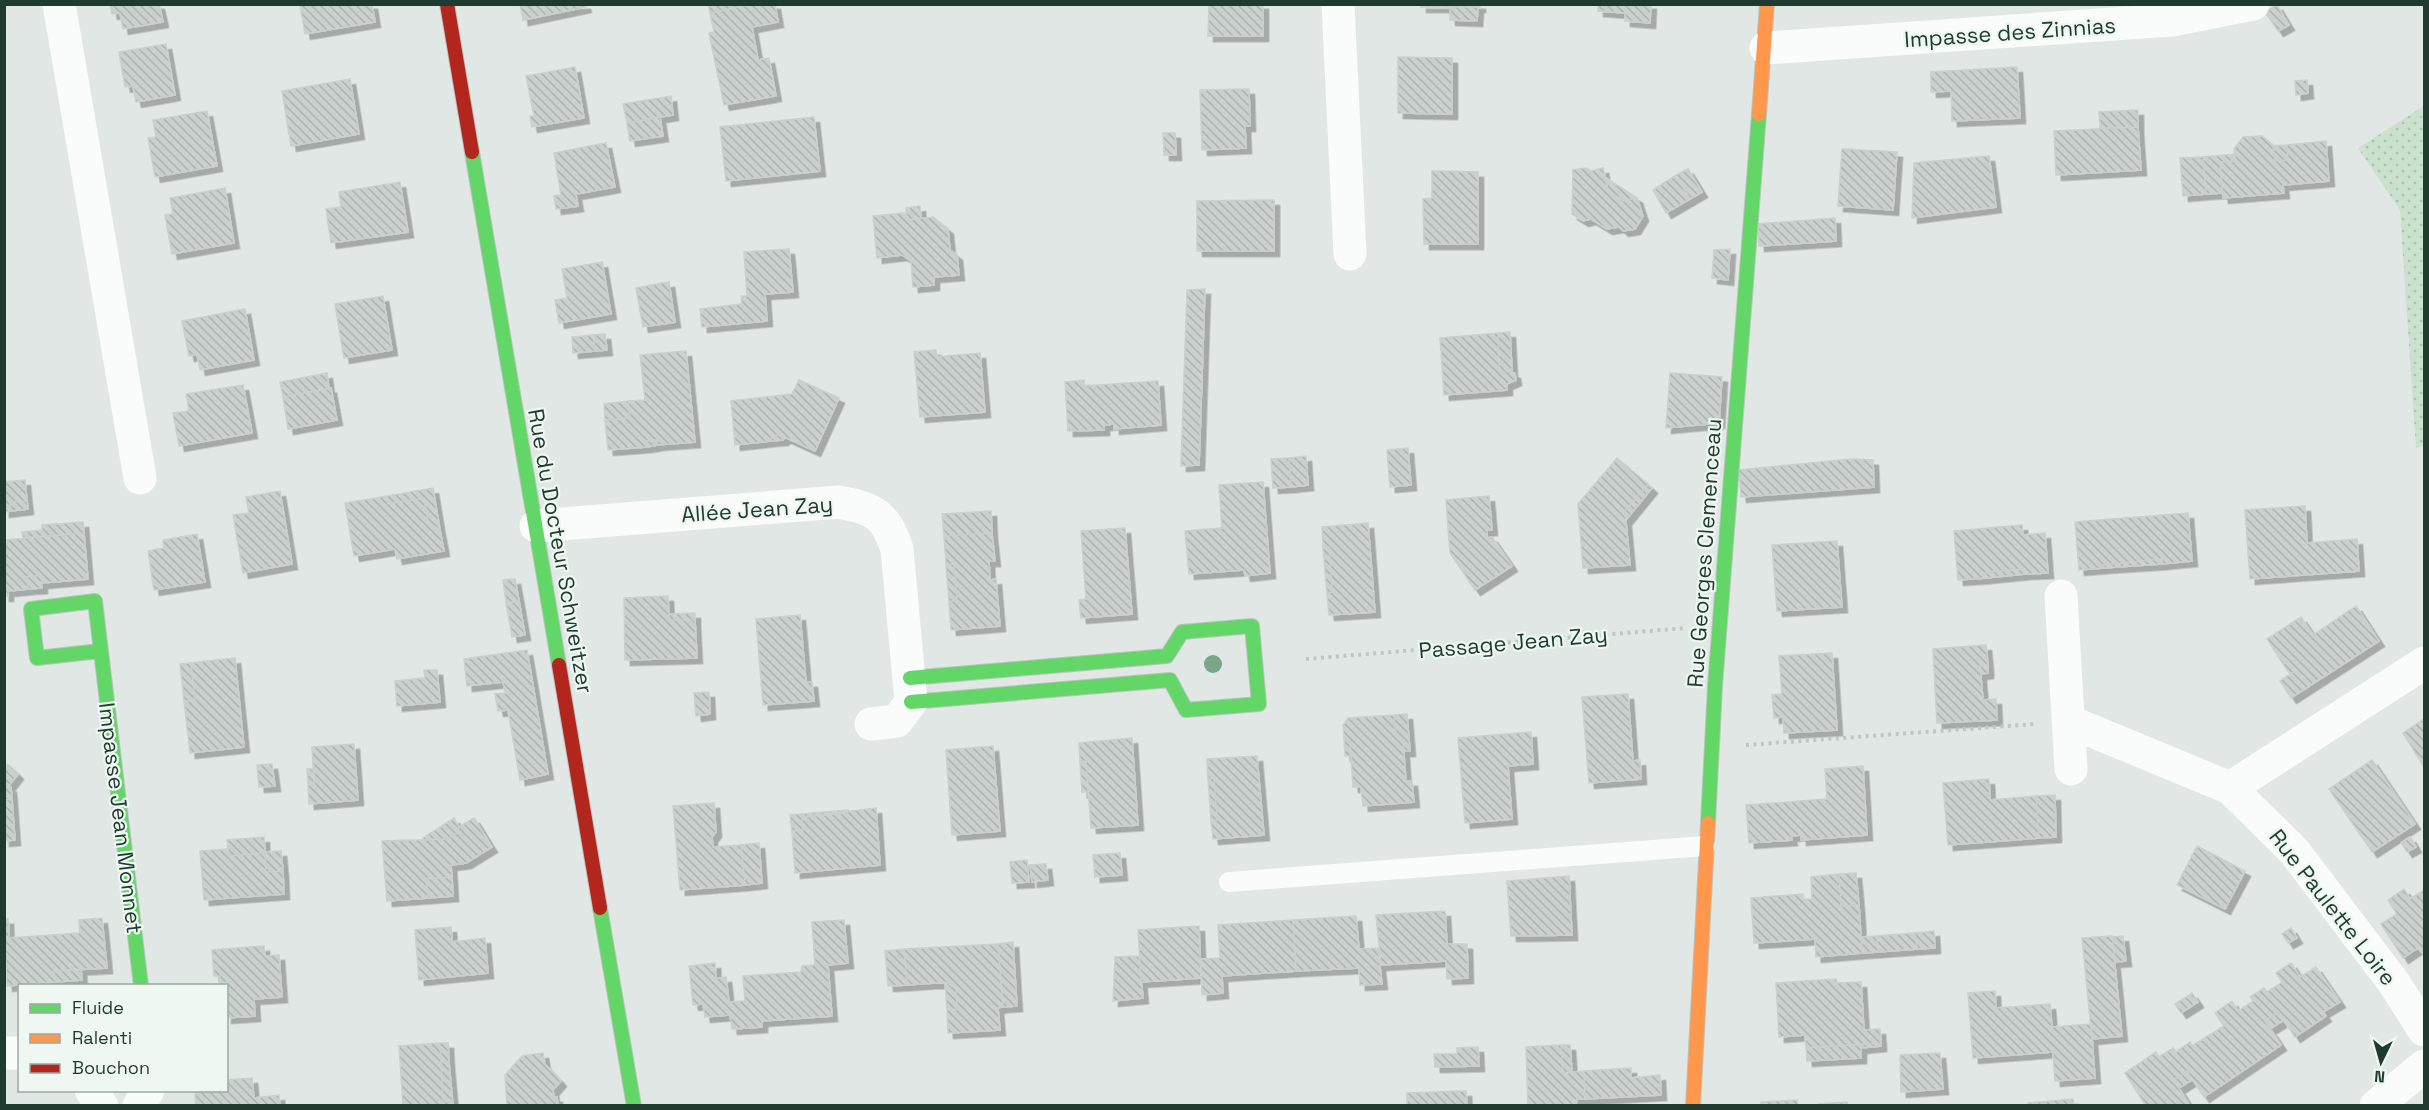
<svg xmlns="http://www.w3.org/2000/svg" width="2429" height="1110" font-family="'Space Grotesk',sans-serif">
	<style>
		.green { fill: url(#green-dots) }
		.building { fill: url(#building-back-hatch); stroke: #cad0cd; stroke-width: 1.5; filter: url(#shadow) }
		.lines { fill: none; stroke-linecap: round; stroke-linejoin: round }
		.fast-casing { stroke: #bac4bf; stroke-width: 16 }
		.slow-casing { stroke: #bac4bf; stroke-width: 16 }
		.jam-casing { stroke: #bac4bf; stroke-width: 16 }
		.path { stroke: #bfc7c4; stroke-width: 4; stroke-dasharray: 3 4.5; stroke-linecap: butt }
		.lane { stroke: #fafbfb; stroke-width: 20 }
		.street { stroke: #fafbfb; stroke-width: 33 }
		.fast { stroke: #63d668; stroke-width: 14 }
		.slow { stroke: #ff974d; stroke-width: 14 }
		.jam { stroke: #b3261e; stroke-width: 14 }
		.tree { fill: #7ba688 }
		.labels { text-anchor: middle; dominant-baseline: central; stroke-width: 4.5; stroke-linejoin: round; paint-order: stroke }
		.street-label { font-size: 22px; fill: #1f3a2f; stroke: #eef7f1 }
	</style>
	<defs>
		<pattern id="green-dots" width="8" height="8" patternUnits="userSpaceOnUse" patternTransform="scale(1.5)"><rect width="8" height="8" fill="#c9e1cd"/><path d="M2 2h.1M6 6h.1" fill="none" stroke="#acc2b0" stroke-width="1.8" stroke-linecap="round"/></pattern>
		<pattern id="building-back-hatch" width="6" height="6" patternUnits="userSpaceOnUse" patternTransform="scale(1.5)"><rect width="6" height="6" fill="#cad0cd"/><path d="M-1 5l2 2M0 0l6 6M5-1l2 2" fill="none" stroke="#adb3b0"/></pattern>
		<filter id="shadow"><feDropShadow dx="5.5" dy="5.5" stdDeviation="0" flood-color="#0004"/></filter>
	</defs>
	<rect width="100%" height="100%" fill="#e1e7e4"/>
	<path class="green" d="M2424 106V445L2416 448 2400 210 2358 148Z"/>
	<path class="building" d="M110 4H159L163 22 123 29 120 13 112 14Z
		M300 4H372L375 22 305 34Z
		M520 4H585L586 7 523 20Z
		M708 4H753L710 13Z
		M753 4H775L778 22 752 27 758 60 769 58 776 96 724 105 709 33 714 32 710 13Z
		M1209 4H1263V36H1208Z
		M1421 4H1480V7H1421Z
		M1598 4H1651L1650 23 1625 21V13L1598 11Z
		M2277 5 2289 25 2278 31 2265 12Z
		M1450 7H1478L1477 21 1450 20Z
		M166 44 175 95 136 102 133 86 125 87 119 52Z
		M1398 57 1452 58V114L1398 113Z
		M575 67 584 118 532 127 530 116H534L526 76Z
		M2017 67 2020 118 1952 121 1951 91 1931 92V72Z
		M350 79 359 134 291 146 282 91Z
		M2307 80 2308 93 2296 95 2295 81Z
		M1249 89 1250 126H1245L1246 148 1202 150 1200 90Z
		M671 96 673 115 627 123 623 104Z
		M2138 110V127L2100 128 2099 112Z
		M207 111 217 166 155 177 148 138 156 137 153 120Z
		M660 117 663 136 630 141 627 123Z
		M814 117 820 171 726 181 720 127Z
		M2138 127 2141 170 2056 175 2054 131Z
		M1163 133H1175L1176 155H1164Z
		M2262 136 2273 145 2275 161 2288 160 2287 145 2326 141 2329 181 2283 185 2284 193 2223 198 2220 162 2235 161 2234 149 2243 137Z
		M606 143 615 187 576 194 578 206 556 209 554 196 561 195 554 153Z
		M2287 145 2288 160 2275 161 2273 146Z
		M1842 149 1897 152 1893 210 1838 206Z
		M2235 154V161L2220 162 2222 193 2206 194 2203 157Z
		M1989 156 1996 207 1912 218 1914 163Z
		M2203 157 2206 194 2183 196 2180 158Z
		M1586 168 1591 171 1603 168 1608 191 1624 201 1637 198 1643 216 1635 229 1623 231 1619 227 1607 229 1591 219 1583 221 1572 214 1573 170Z
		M1688 169 1702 192 1690 199 1676 175Z
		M1432 171 1478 172V244H1424L1423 199 1432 198Z
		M1676 175 1690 199 1666 213 1653 190Z
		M1606 178 1637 198 1624 201 1608 191Z
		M400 182 408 232 331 243 326 209 341 207 339 192Z
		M225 188 234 243 172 254 165 215 173 214 170 198Z
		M1274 200V251H1197V201Z
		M920 206 921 218 907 220 906 208Z
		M906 213 907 220 933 217 948 229 950 250 957 255 959 275 934 277V285L913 287 911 261 902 255 877 258 873 216Z
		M1835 218 1836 241 1759 246 1758 224Z
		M789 249 793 292 765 294 767 321 702 327 700 309 742 304 741 296H747L744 252Z
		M1730 249 1728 280 1712 278 1714 250Z
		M602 262 611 314 559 323 555 300 567 298 562 269Z
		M669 282 675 322 643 327 636 288Z
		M1205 289 1199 465 1181 466 1187 290Z
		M383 296 392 350 344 358 335 304Z
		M245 309 254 360 200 370 197 354 189 356 182 321Z
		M1510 332 1512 371H1506V365H1499L1498 333Z
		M1498 333 1499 365H1506V371L1515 373 1516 380 1507 384V390L1444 395 1440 338Z
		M605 334 607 350 595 351 593 335Z
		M593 335 595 351 573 353 572 337Z
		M936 350 937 357 980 353 985 412 920 417 914 352Z
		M686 351 695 442 657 445V440L646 441V447L608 450 605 420 630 418 628 401 645 400 640 355Z
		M327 373 329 389 283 397 280 382Z
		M1670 373 1722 377 1719 423 1666 428Z
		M799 380 839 398 815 451 780 435H773L770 441 735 445 731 401 792 394Z
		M1084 380V386L1158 381 1161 425 1114 429V424L1104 425V430L1068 431 1065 382Z
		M243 385 252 433 179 446 173 413 189 411 186 394Z
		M331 388 337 420 288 429 283 397Z
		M628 401 630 418 605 420 604 404Z
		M773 435H780L785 437 783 440 770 441Z
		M657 440V445L646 447V441Z
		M1408 448 1411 485 1390 487 1387 450Z
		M1306 456 1308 485 1291 487 1289 458Z
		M1289 458 1291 487 1273 488 1271 459Z
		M1617 458 1648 484 1625 511 1630 565 1583 568 1578 504Z
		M1851 459 1873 460 1874 487 1741 497 1739 470Z
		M25 480 27 501 10 502 11 511 4 512V482Z
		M1263 482 1270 573 1245 576 1244 570 1189 574 1185 531 1222 528 1219 485Z
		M1648 484 1652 488 1626 520 1625 511Z
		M433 488 440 530 428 523 424 498 388 504 387 496Z
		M280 491 292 564 243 573 233 515 249 513 246 497Z
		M387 496 388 504 424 498 428 523 440 530 444 551 397 559 395 549 354 556 345 503Z
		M1489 496 1492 530H1487V538L1492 537 1512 566 1475 590 1450 553 1446 500Z
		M27 501 28 509 11 511 10 502Z
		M2305 506 2307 543 2357 539 2359 571 2250 579 2245 510Z
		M991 511 992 533 944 536 942 514Z
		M2188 513 2192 561 2162 564V559L2103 565V568L2079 570 2075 522Z
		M83 522 84 533 23 538 22 532 42 530V525Z
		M1368 523 1375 612 1329 615 1327 593 1332 592 1329 547 1323 548 1322 527Z
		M2022 525 2023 535 2045 533 2048 573 2025 574V569L1986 572V578L1958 580 1954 531Z
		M1125 528 1132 614 1081 618 1079 600 1086 599 1081 531Z
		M84 533 88 579 42 583 41 575 27 577 28 589 8 591V596H4V540Z
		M992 533 995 561H989L990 580 996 579 1000 626 951 630 949 602 957 600 954 564 946 565 944 536Z
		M197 534 205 582 154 590 148 551 164 548 163 540Z
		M1837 541 1842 607 1777 611 1772 545Z
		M1329 547 1332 592 1327 593 1323 548Z
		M2162 559V564L2103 568V565Z
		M954 564 957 600 949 602 946 565Z
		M2025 569V574L1986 578V572Z
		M41 575 42 588 28 589 27 577Z
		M515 579 519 601 506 603 503 580Z
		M668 596 669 620H695L697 658 625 660 624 598Z
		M519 601 525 635 512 637 506 603Z
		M2356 606 2379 641 2291 698 2280 681 2295 671 2288 661 2283 664 2267 639 2301 617 2313 635Z
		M695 613V620H669V614Z
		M800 615 806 682H812L814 701 763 705 756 619Z
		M1986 645 1988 665 1980 666 1983 700 1996 699 1997 720 1937 723 1933 649Z
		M527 650 548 774 520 780 508 710 498 711 495 694 505 693 503 682 467 686 464 659Z
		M1832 653 1837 730 1784 733 1783 717 1774 718 1772 695 1782 694 1779 656Z
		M235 658 244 747 190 753 184 701H195L191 663Z
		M2288 661 2295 671 2290 674 2283 664Z
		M191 663 195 701H184L180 664Z
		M1988 665V673L1981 674 1980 666Z
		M424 670H437L440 702 397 706 395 681 425 678Z
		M709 692 710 714 696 716 694 693Z
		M1628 694 1633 761 1640 760 1641 779 1589 783 1582 697Z
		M1407 714 1410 751H1404L1403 741 1396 736 1394 715Z
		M1394 715 1396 736 1403 741 1406 781H1412L1414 802 1363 806 1361 787H1353L1350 743 1344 738 1343 725 1348 718Z
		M2424 719V767L2403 733Z
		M1531 732 1533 764 1508 766 1512 819 1465 823 1458 738Z
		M1132 738 1138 825 1091 828 1086 761 1080 762 1079 743Z
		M1344 738 1350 743 1351 756H1345Z
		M354 744 358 800 309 804 308 785 314 784 312 747Z
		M993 746 1000 831 952 835 946 750Z
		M1257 756 1264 835 1213 839 1211 821 1217 820 1214 778 1208 779 1207 759Z
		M2372 760 2415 824 2372 852 2329 789Z
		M1086 761 1088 791 1082 792 1080 762Z
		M272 764 275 786 259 787 257 765Z
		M4 765H9L18 774 8 787H4Z
		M1863 766 1867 835 1801 840V835L1791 836 1792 840 1749 843 1746 805 1827 799 1825 769Z
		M307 769H314V784L308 785Z
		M1214 778 1217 820 1211 821 1208 779Z
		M1989 779 1990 800 2036 796 2039 838 1948 845 1943 783Z
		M4 787H11L12 799 4 800Z
		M2055 795 2056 837 2039 838 2036 796Z
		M12 799 15 840 4 841V800Z
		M714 803 716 832 712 837 713 847 741 845 745 885 680 890 673 806Z
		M876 808 880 865 795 873 792 831 803 830 802 817Z
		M848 810V813L802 817 803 830 792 831 790 815Z
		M454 818 459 827 458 832 448 839 423 840V838Z
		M474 818 492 847 466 863 451 865 452 877 426 879 428 898 387 901 382 841 448 839 458 832 459 827Z
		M264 837 265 853 229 856 227 840Z
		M2410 837 2416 847 2407 852 2401 843Z
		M759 843 762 883 745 885 741 845Z
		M2197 846 2245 871 2225 909 2177 885Z
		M228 849 229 856 265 853 266 872 283 871 284 894 204 900 200 851Z
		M281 851 283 871 266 872 265 852Z
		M1120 853 1122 875 1095 877 1093 855Z
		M1027 860 1029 882 1012 883 1010 862Z
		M1046 864 1048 880 1032 882 1030 865Z
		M1856 873 1859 905 1841 906 1839 874Z
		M1839 874 1841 906 1859 905 1862 953 1816 957 1815 939 1754 943 1751 898 1803 894V900L1812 899 1811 877Z
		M1569 876 1572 935 1511 936 1507 881Z
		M452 877 453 896 428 898 426 879Z
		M2404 889 2410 899 2424 890V952L2422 953 2418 948 2403 958 2381 924 2397 914 2388 900Z
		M1445 911 1447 944H1467L1468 978 1447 979 1446 961 1381 965 1376 915Z
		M1356 916 1359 949 1378 948 1382 984 1360 985 1359 968 1296 971 1293 920Z
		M102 918 107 968 54 971 55 982 7 986 4 919H8L9 938 80 933 79 920Z
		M844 920 848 963 828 965 832 1016 762 1021V1027L732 1029 730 1015 705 1017 703 1004 693 1005 689 966 715 963 716 979 726 977 729 1002 745 1001 743 976 801 972 802 966 815 965 812 922Z
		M1293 920 1296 971 1222 976 1223 993 1202 995 1201 959 1220 958 1218 925Z
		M1199 926 1201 978 1141 982 1138 930Z
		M451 927 452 942 485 938 488 973 419 980 415 930Z
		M2291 928 2297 938 2288 943 2282 934Z
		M1934 931 1935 948 1917 949 1915 933Z
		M1915 933 1917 949 1878 952 1877 936Z
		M1877 936 1878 952 1862 953 1861 937Z
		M2112 936 2122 1036 2092 1039 2082 938Z
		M2123 936 2126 961 2115 962 2112 937Z
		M1013 942 1017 1006 1003 1007 998 944Z
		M998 944 1003 1007 998 1008 1000 1030 948 1033 947 1010 957 1009 956 988 949 982 907 985 904 949Z
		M264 946 265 956 279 955 282 997 254 999 255 1016 226 1018 228 982 220 984V976H214L212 950Z
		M904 949 907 985 888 986 885 951Z
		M1139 956 1143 998 1113 1001 1115 957Z
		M2291 963 2300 977 2316 967 2340 1002 2323 1012 2326 1016 2295 1037 2278 1012 2265 1021 2281 1045 2204 1097 2187 1071 2174 1080 2190 1106H2146L2125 1073 2156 1052 2159 1057 2173 1048 2176 1052 2190 1042 2192 1046 2224 1026 2215 1013 2232 1001 2238 1011 2253 1001 2250 997 2264 988 2267 992 2282 982 2276 973Z
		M81 969 82 980 55 982 54 971Z
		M1836 979 1837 983 1861 982 1864 1030 1880 1029 1881 1043 1806 1048 1805 1035 1779 1037 1776 983Z
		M945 982 956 988 957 1009 947 1010Z
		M1995 991 1996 1008 2050 1004 2052 1027 2091 1024 2095 1078 2055 1081 2053 1052 1973 1058 1968 993Z
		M2192 993 2198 1002 2181 1013 2175 1004Z
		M2278 1012 2284 1020 2270 1029 2265 1021Z
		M440 1043H448L449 1062 441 1063Z
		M440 1043 443 1102 449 1101V1106H403L399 1046Z
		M1881 1043V1046L1861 1048V1058L1807 1061 1806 1048Z
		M1561 1045H1570L1572 1073H1563Z
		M1561 1045 1563 1073 1584 1071 1585 1099H1577L1576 1105 1528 1106 1526 1047Z
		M1478 1047 1479 1066 1435 1067 1434 1054H1457V1048Z
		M543 1053 545 1064 561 1081 553 1090 554 1097H557L558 1106H507L505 1075 522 1056Z
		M1940 1053 1943 1089 1901 1092 1900 1055Z
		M449 1062 453 1106H449V1101L443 1102 441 1063Z
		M1631 1068V1078L1660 1075 1661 1095 1585 1099 1584 1071Z
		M2187 1071 2192 1080 2179 1088 2174 1080Z
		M252 1078 254 1098 279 1095 280 1106H196L195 1090H226V1080Z
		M1466 1091 1467 1106H1407V1093Z
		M2073 1099 2074 1106H2028V1103Z
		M1797 1100 1798 1106H1761V1102Z
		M1847 1102 1848 1106H1819V1104Z"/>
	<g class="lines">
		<defs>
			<path id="fast" d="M472 152 559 665
				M100 651 37 658 31 609 95 601 141 986
				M910 678 1167 656 1182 632 1252 626 1259 704 1186 710 1170 680 911 702
				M1708 823 1715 686 1759 114
				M600 908 634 1106"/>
			<path id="slow" d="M1759 114 1767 4
				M1693 1106 1708 823"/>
			<path id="jam" d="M447 4 472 152
				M559 665 600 908"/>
		</defs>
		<use href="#fast" class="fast-casing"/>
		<use href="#slow" class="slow-casing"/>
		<use href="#jam" class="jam-casing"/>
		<path class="path" d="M1306 659 1686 628
			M1746 745 2035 724"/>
		<path class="lane" d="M1229 882 1705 846"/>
		<path class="street" d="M59 4 140 478
			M1338 4 1350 254
			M1766 48 2172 20 2253 4
			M536 526 839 502C875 509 885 514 897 549L911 702 897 721 871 724
			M2061 596 2071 769
			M2068 721 2230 788 2294 851 2394 983 2424 1030
			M2230 788 2424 663
			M4 1053H20
			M91 1090 102 1106
			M139 1106 148 1090
			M2376 1106 2424 1066"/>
		<use href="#fast" class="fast"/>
		<use href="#slow" class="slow"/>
		<use href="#jam" class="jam"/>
	</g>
	<circle class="tree" cx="1213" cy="664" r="9"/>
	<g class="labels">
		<g class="street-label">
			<text transform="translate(2010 32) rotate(-4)">Impasse des Zinnias</text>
			<text transform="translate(757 509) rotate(-4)">Allée Jean Zay</text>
			<text transform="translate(561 551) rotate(80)">Rue du Docteur Schweitzer</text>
			<text transform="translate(1704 553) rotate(-86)">Rue Georges Clemenceau</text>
			<text transform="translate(1513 642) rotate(-5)">Passage Jean Zay</text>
			<text transform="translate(121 818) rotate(83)">Impasse Jean Monnet</text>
			<text transform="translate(2333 907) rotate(52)">Rue Paulette Loire</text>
		</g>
	</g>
	<rect width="2429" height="1110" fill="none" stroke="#1f3a2f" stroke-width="12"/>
	<rect x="18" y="984" width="210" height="108" fill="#eef7f1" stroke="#9baba3" stroke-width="1.5"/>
	<rect x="30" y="1004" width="30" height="9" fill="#63d668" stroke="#9baba3" stroke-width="1.5"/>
	<text x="72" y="1014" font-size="18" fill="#1f3a2f">Fluide</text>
	<rect x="30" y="1034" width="30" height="9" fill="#ff974d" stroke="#9baba3" stroke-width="1.5"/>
	<text x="72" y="1044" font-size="18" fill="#1f3a2f">Ralenti</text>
	<rect x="30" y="1064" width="30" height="9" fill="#b3261e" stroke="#9baba3" stroke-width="1.5"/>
	<text x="72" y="1074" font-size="18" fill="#1f3a2f">Bouchon</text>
	<g transform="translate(2381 1062) rotate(185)" stroke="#eef7f1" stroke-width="4.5" paint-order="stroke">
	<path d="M0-4.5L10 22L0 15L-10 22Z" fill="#1f3a2f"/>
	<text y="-9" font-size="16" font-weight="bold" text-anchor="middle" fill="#1f3a2f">N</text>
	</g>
</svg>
